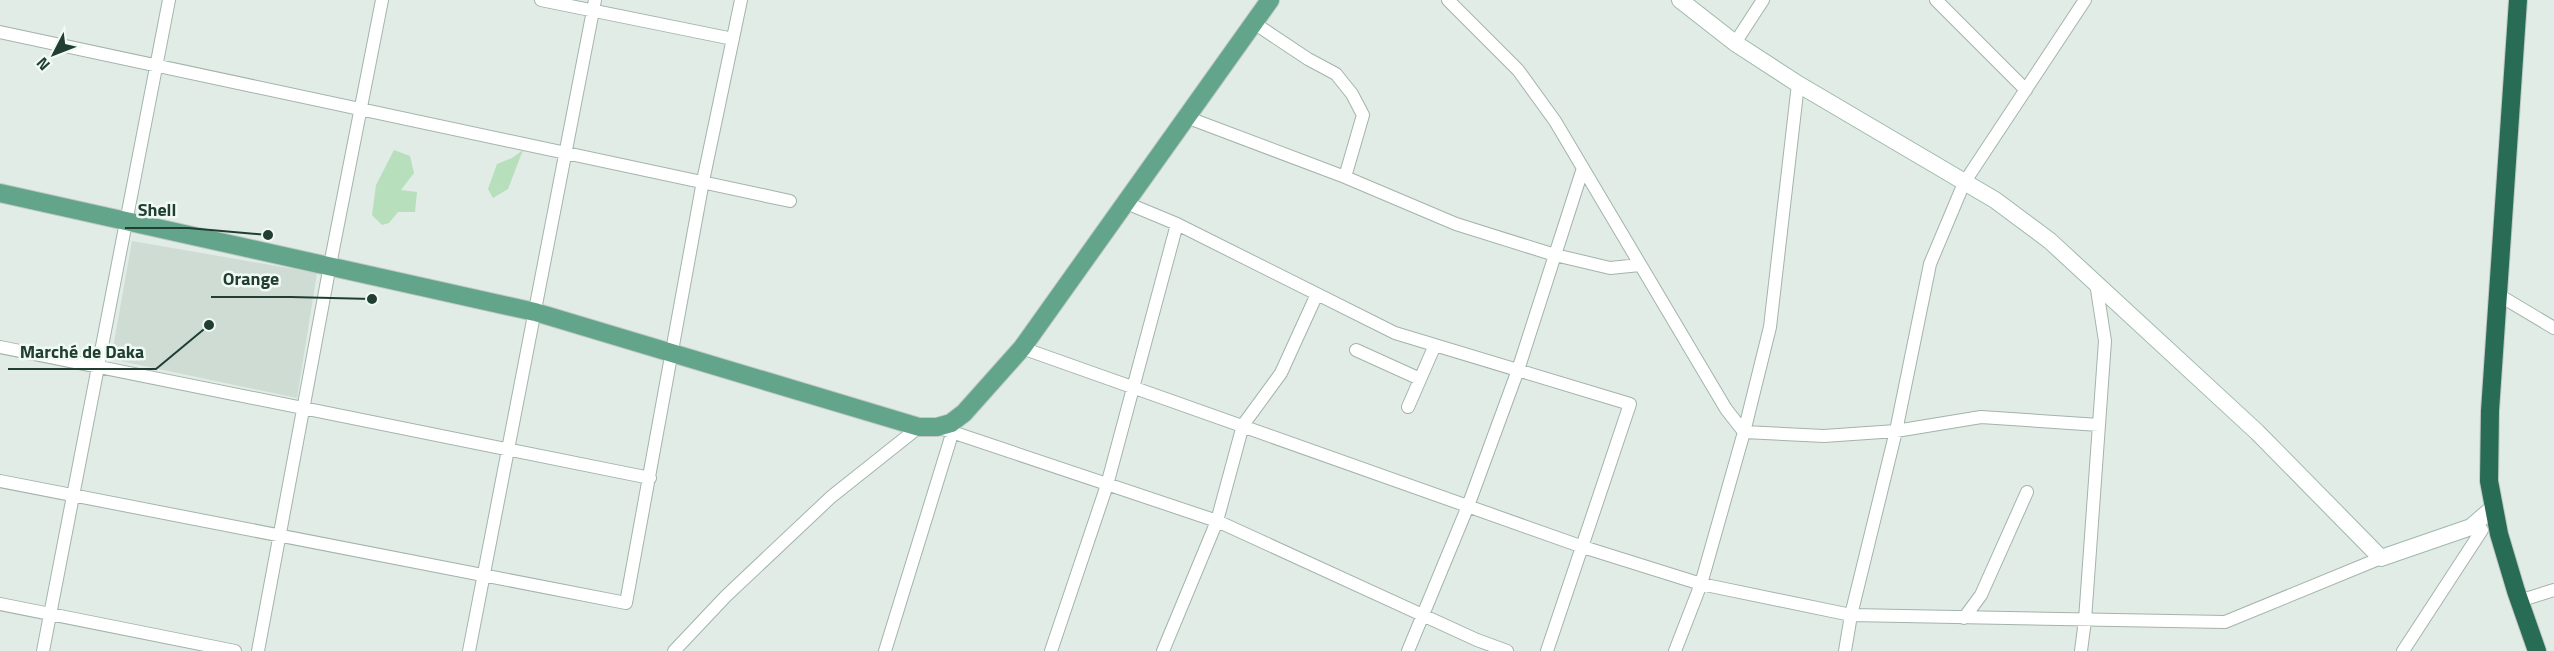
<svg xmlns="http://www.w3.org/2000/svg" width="2554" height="651" font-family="'Titillium Web',sans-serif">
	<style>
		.built { fill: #cedcd4 }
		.green { fill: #b8dfbc }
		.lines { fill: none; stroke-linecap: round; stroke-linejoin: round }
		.street-casing { stroke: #a3b4ab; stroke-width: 14 }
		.secondary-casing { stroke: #9eb9ac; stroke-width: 18 }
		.primary-casing { stroke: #c1c9c5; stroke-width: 20 }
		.highway-casing { stroke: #c1c9c5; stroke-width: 20 }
		.street { stroke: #fff; stroke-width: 12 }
		.secondary { stroke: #fff; stroke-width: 16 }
		.primary { stroke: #62a58a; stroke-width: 18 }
		.highway { stroke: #296c55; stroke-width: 18 }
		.leader { fill: none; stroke: #203e31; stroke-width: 2 }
		.callout-dot { fill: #203e31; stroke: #f1f9f4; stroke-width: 2 }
		.callout-label { font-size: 18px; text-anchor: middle; font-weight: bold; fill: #203e31; stroke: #f1f9f4; stroke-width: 5; stroke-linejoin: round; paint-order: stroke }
	</style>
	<rect width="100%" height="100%" fill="#e0ece5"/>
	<path class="built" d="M132 241 317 273 297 398 111 359Z"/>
	<path class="green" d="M394 150 410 156 414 173 401 190 417 192 415 212H398L389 223 382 225 372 215 376 185Z
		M523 150 508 189 493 198 488 189 497 164 512 158Z"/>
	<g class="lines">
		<defs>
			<path id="street" d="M541 0 733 39
				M1448 0 1518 70 1555 121 1726 409 1744 432 1824 436 1896 431 1981 417 2099 425
				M1936 0 2026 90
				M1254 23 1308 59 1336 74 1352 94 1363 115 1345 177
				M0 32 790 201
				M1735 43 1763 0
				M1186 117 1345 177 1456 224 1555 255 1610 268 1640 265
				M1124 202 1177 224 1395 333 1630 404 1547 651
				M2497 294 2554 328
				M0 347 650 478
				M1022 348 1583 547 1701 584 1851 615 2225 622 2381 558
				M1356 350 1420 379
				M1408 407 1435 345
				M937 427 1217 521 1477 640 1507 651
				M0 481 626 603 703 181 741 0
				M2519 601 2554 590
				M0 604 235 651
				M1964 618 1981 595 2027 492
				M43 651 169 0
				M258 651 330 265 382 0
				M469 651 595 0
				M674 651 726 596 831 497 919 427
				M885 651 952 434
				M1051 651 1107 485 1177 224
				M1163 651 1217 521 1243 425 1281 373 1317 294
				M1408 651 1468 506 1518 370 1583 168
				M1675 651 1701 584 1744 432 1770 327 1798 84
				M1845 651 1851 615 1896 431 1930 264 1964 183 2085 0
				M2081 651 2085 620 2105 341 2096 283
				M2403 651 2482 530"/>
			<path id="secondary" d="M1680 0 1735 43 1798 84 1995 200 2050 241 2257 432 2381 558 2471 527 2493 508"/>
			<path id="primary" d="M0 193 535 312 919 427H937L951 423 964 413 1022 348 1270 0"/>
			<path id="highway" d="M2518 0 2490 411 2489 481 2499 534 2516 591 2537 651"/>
		</defs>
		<use href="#street" class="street-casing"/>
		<use href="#secondary" class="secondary-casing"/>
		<use href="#primary" class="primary-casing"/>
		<use href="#highway" class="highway-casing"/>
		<use href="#street" class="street"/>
		<use href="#secondary" class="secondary"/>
		<use href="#primary" class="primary"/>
		<use href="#highway" class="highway"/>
	</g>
	<path class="leader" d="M268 235L188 228H125M372 299L291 297H211M209 325L156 369H8"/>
	<g class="callout-dot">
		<circle cx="268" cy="235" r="6"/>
		<circle cx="372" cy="299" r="6"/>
		<circle cx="209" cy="325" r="6"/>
	</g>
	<g class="callout-label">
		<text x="157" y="216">Shell</text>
		<text x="251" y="285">Orange</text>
		<text x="82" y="358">Marché de Daka</text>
	</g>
	<g transform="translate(54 54) rotate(228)" stroke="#f1f9f4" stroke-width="4.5" paint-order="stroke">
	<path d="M0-4.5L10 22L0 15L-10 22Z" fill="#203e31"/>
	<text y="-9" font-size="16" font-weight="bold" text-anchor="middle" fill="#203e31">N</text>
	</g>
</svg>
